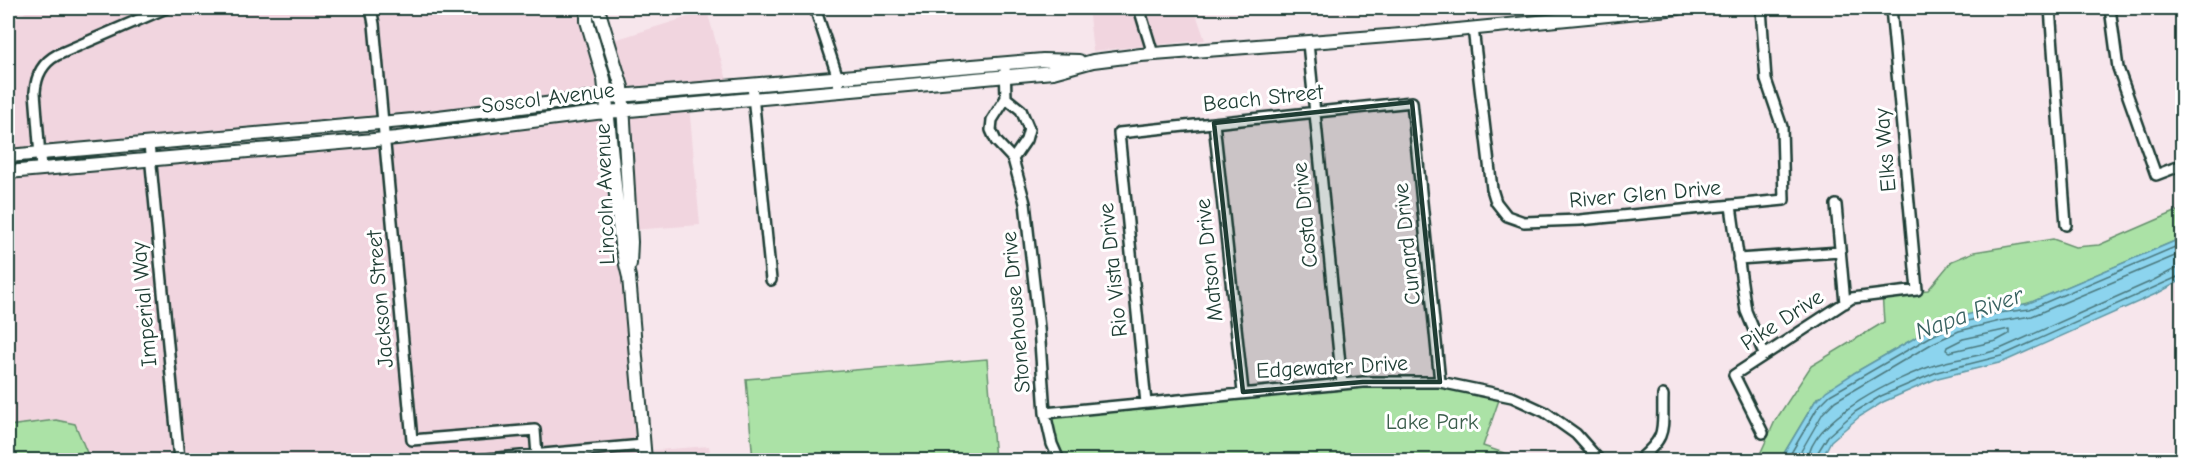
<svg xmlns="http://www.w3.org/2000/svg" width="2190" height="468" font-family="'Comic Neue',sans-serif">
	<style>
		.built { fill: #f1d5df }
		.green { fill: #abe2a6; stroke: #65906d; stroke-width: 1.5 }
		.water { fill: #8cd4ee; stroke: #6098a4; stroke-width: 1.5 }
		.lines { fill: none; stroke-linecap: round; stroke-linejoin: round }
		.shore { stroke: #4b797e; stroke-width: 1.5 }
		.street-casing { stroke: #1f3d34; stroke-width: 14 }
		.secondary-casing { stroke: #1f3d34; stroke-width: 16 }
		.street { stroke: #fff; stroke-width: 9 }
		.secondary { stroke: #fff; stroke-width: 12 }
		.rail-casing { stroke: #1f3d34; stroke-width: 4.5 }
		.rail { stroke: #fff; stroke-width: 2; stroke-dasharray: 7; stroke-linecap: butt }
		.marked { fill: #1f3d34; fill-opacity: 0.2; stroke: #1f3d34; stroke-width: 4.5; stroke-linejoin: round }
		.labels { text-anchor: middle; dominant-baseline: central; stroke-width: 6; stroke-linejoin: round; paint-order: stroke }
		.street-label { font-size: 22px; fill: #1f3d34; stroke: #fff }
		.park-label { font-size: 22px; fill: #3b5e4b; stroke: #fff }
		.water-label { font-size: 24px; font-style: italic; fill: #3a6362; stroke: #fff }
	</style>
	<rect width="100%" height="100%" fill="#f7e6ec"/>
	<filter id="ink" filterUnits="userSpaceOnUse"><feTurbulence type="fractalNoise" baseFrequency=".0167" numOctaves="2"/><feDisplacementMap in="SourceGraphic" scale="12" xChannelSelector="R" yChannelSelector="G"/><feConvolveMatrix kernelMatrix="1 2 1 2 8 2 1 2 1" color-interpolation-filters="sRGB"/></filter>
	<g filter="url(#ink)">
		<path class="built" d="M31 8H587L606 98 8 156V25Z
			M1088 8H1194L1205 40 1093 51Z
			M707 11 729 87 623 96 608 42Z
			M689 105 700 225 631 230 624 111Z
			M608 112 644 451 709 446 711 460H90L75 424 56 420 8 426V172Z"/>
		<path class="green" d="M2182 209V238L2032 302 1927 331 1854 373 1841 391 1817 398 1780 460H1745L1760 454 1775 421 1811 366 1884 322 1882 293 1928 290 1952 261 1974 252 2053 239 2075 247 2099 245Z
			M987 359 995 460H753L746 379Z
			M1440 382 1501 394 1483 446 1525 460H1059L1045 413 1243 392Z
			M56 420 75 424 90 460H8V426Z"/>
		<path class="water" d="M2182 238V280L2158 293 2003 362 1938 378 1883 402 1859 417 1831 441 1821 460H1780L1817 398 1818 400 1826 391 1854 373 1927 331 1955 318 1997 307 2027 304Z"/>
		<g class="lines">
			<path class="shore" d="M2009 329V334L1996 341 1949 352 1946 350 1947 347 1963 339Z
				M1787 460 1818 407 1830 395 1930 337 1957 324 1998 313 2030 309 2182 244
				M1796 460 1823 413 1835 401 1933 343 1959 331 2000 321 2032 316 2182 253
				M1808 460C1811 418 1900 376 1935 365 1957 358 1981 357 2002 348 2052 326 2102 303 2152 281L2175 269 2182 268
				M1816 460 1818 452 1828 436 1855 412 1881 396 1937 372 2001 356 2182 275"/>
			<defs>
				<path id="street" d="M371 8 374 24 412 440 535 430 537 455
					M815 8 838 78 839 90
					M1139 8 1153 54
					M2050 8 2066 225
					M2110 8 2118 68 2156 175 2182 165
					M1473 28 1492 189 1496 202 1507 216 1524 222 1580 220 1784 200 1782 127 1766 80 1761 8
					M1308 43 1342 384
					M1005 64 1006 98 992 120 991 130 996 141 1013 159 1025 203 1039 328 1045 413 1052 444 1059 460
					M752 85 771 280
					M1006 98 1021 110 1029 129 1026 140 1013 159
					M1214 123 1243 392
					M149 144 179 460
					M41 169 35 92C36 76 42 63 57 55L166 8
					M1836 205 1845 303
					M1731 206 1746 311 1764 354
					M1738 259 1840 252
					M1146 403 1119 133 1412 102 1440 382
					M1045 413 1363 382H1440L1512 397 1545 412 1576 434 1599 460
					M1763 433 1734 375 1852 298 1917 290 1891 8
					M476 460 643 445
					M1639 460C1668 435 1662 431 1663 395"/>
				<path id="secondary" d="M587 8V21L604 79 621 244 629 277 645 460
					M594 8 600 15 622 87 631 242 630 264
					M8 156 413 120 595 98 1043 60 1079 61
					M8 172 397 138 596 113 1053 72 1093 61 1141 55 1427 33 1679 8"/>
			</defs>
			<use href="#street" class="street-casing"/>
			<use href="#secondary" class="secondary-casing"/>
			<use href="#street" class="street"/>
			<use href="#secondary" class="secondary"/>
			<defs>
				<path id="rail" d="M8 10 11 8"/>
			</defs>
			<use href="#rail" class="rail-casing"/>
			<use href="#rail" class="rail"/>
		</g>
	</g>
	<path class="marked" d="M1412 102 1440 382H1363L1243 392 1214 123Z"/>
	<g class="labels">
		<g class="street-label">
			<text transform="translate(548 98) rotate(-7)">Soscol Avenue</text>
			<text transform="translate(1263 98) rotate(-6)">Beach Street</text>
			<text transform="translate(1885 150) rotate(-95)">Elks Way</text>
			<text transform="translate(605 194) rotate(-92)">Lincoln Avenue</text>
			<text transform="translate(1645 194) rotate(-5)">River Glen Drive</text>
			<text transform="translate(1305 215) rotate(-96)">Costa Drive</text>
			<text transform="translate(1407 244) rotate(-96)">Cunard Drive</text>
			<text transform="translate(1209 260) rotate(-96)">Matson Drive</text>
			<text transform="translate(1113 270) rotate(-96)">Rio Vista Drive</text>
			<text transform="translate(380 299) rotate(-95)">Jackson Street</text>
			<text transform="translate(144 304) rotate(-95)">Imperial Way</text>
			<text transform="translate(1016 312) rotate(-95)">Stonehouse Drive</text>
			<text transform="translate(1782 320) rotate(-33)">Pike Drive</text>
			<text transform="translate(1332 367) rotate(-3)">Edgewater Drive</text>
		</g>
		<g class="park-label">
			<text x="1432" y="422">Lake Park</text>
		</g>
		<g class="water-label">
			<text transform="translate(1969 313) rotate(-20)">Napa River</text>
		</g>
	</g>
	<rect width="2190" height="468" fill="none" stroke="#fff" stroke-width="30"/>
	<rect x="15" y="15" width="2160" height="438" fill="none" stroke="#1f3d34" stroke-width="2" filter="url(#ink)"/>
</svg>
